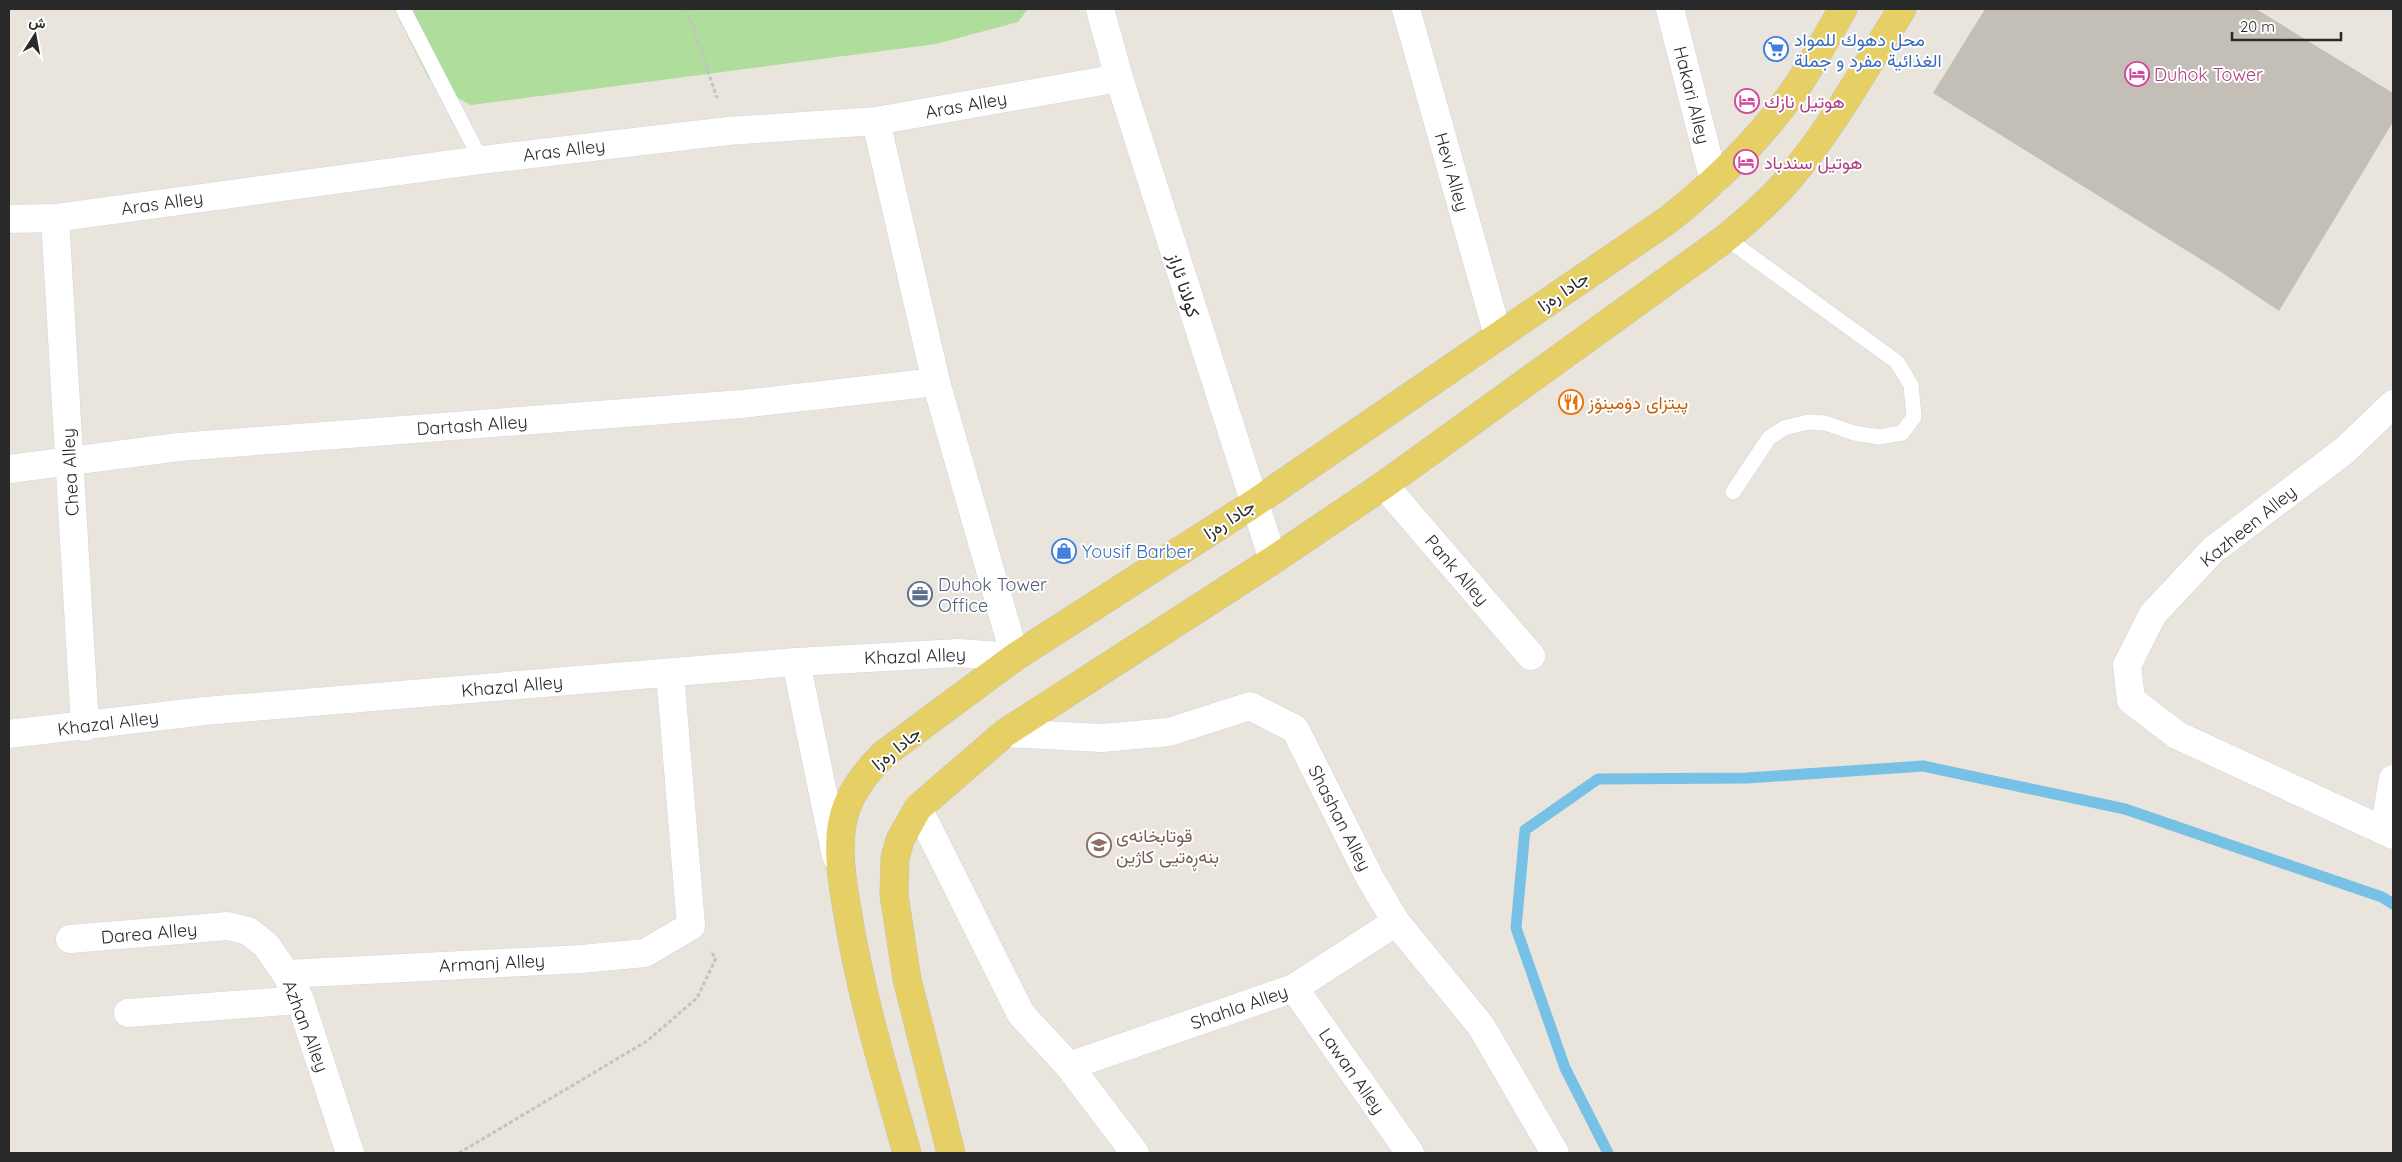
<svg xmlns="http://www.w3.org/2000/svg" width="2402" height="1162" font-family="Quicksand,Vazirmatn,sans-serif">
	<style>
		.green { fill: #aedd9c }
		.lines { fill: none; stroke-linecap: round; stroke-linejoin: round }
		.stream { stroke: #76c1e5; stroke-width: 11 }
		.building { fill: #c3bfb7 }
		.service-casing { stroke: #d1d3e1; stroke-width: 16 }
		.minor-casing { stroke: #d1d3e1; stroke-width: 29 }
		.primary-casing { stroke: #c3c3c3; stroke-width: 29 }
		.path { stroke: #c3c3c3; stroke-width: 3; stroke-dasharray: 4 2.5; stroke-linecap: butt }
		.service { stroke: #fff; stroke-width: 15 }
		.minor { stroke: #fff; stroke-width: 28 }
		.primary { stroke: #e6d065; stroke-width: 28 }
		.labels { text-anchor: middle; dominant-baseline: central; stroke-width: 4; stroke-linejoin: round; paint-order: stroke }
		.shop-label { font-size: 18px; fill: #366cbe; stroke: #fff; text-anchor: start }
		.hotel-label { font-size: 18px; fill: #b23c85; stroke: #fff; text-anchor: start }
		.street-label { font-size: 18px; fill: #292929; stroke: #fff }
		.food-label { font-size: 18px; fill: #c56008; stroke: #fff; text-anchor: start }
		.service-label { font-size: 18px; fill: #4e5e75; stroke: #fff; text-anchor: start }
		.education-label { font-size: 18px; fill: #785e54; stroke: #fff; text-anchor: start }
	</style>
	<rect width="100%" height="100%" fill="#eae5dc"/>
	<path class="green" d="M394 9H1028L1018 22 936 44 471 105 452 95 428 77Z"/>
	<g class="lines">
		<path class="stream" d="M1608 1153 1565 1068 1516 928 1525 830 1598 779 1747 778 1923 766 2125 809 2382 897 2393 904"/>
	</g>
	<path class="building" d="M1985 9H2256L2393 93V122L2279 311 2221 272 1933 93Z"/>
	<g class="lines">
		<defs>
			<path id="service" d="M403 9 481 160
				M1726 238 1897 362 1911 385 1914 417 1902 433 1879 437 1854 433 1825 423 1808 422 1784 428 1769 438 1733 492"/>
			<path id="minor" d="M1100 9 1119 78 1273 560
				M1406 9 1498 335
				M1670 9 1714 181
				M55 218 85 727
				M9 219 55 218 481 160 728 131 876 121 1119 78
				M2393 404 2344 451 2213 550 2153 614 2127 665 2131 700 2177 735 2393 835
				M9 469 179 447 742 404 936 382
				M1384 485 1531 656
				M796 662 836 856
				M1005 733 1102 738 1169 732 1250 706 1295 729 1370 878 1396 922 1481 1026 1555 1153
				M9 734 205 711 796 662 958 653 1015 657 936 382 876 121
				M918 808 1021 1014 1069 1066 1135 1153
				M2384 831 2393 779
				M70 939 228 926 248 931 266 945 286 974 300 1000 350 1153
				M286 974 581 959 645 953 691 926 670 673
				M1294 988 1410 1153
				M128 1013 300 1000
				M1069 1066 1294 988 1396 922"/>
			<path id="primary" d="M907 1153C885 1074 861 996 848 915 843 886 837 853 842 824 847 796 864 774 884 754L1015 657 1253 504 1668 220C1717 181 1763 136 1798 85 1814 61 1828 34 1843 9
				M951 1153 907 979 894 895 895 858 900 840 918 808 1005 733 1273 560 1384 485 1726 238C1748 220 1769 202 1787 181 1832 129 1866 66 1902 9"/>
		</defs>
		<use href="#service" class="service-casing"/>
		<use href="#minor" class="minor-casing"/>
		<use href="#primary" class="primary-casing"/>
		<path class="path" d="M687 9 717 98
			M459 1153 647 1041 697 998 716 958 710 951"/>
		<use href="#service" class="service"/>
		<use href="#minor" class="minor"/>
		<use href="#primary" class="primary"/>
	</g>
	<defs>
		<symbol id="supermarket-ring" viewBox="-11 -11 22 22"><circle r="9.5" fill="#fff" stroke="#3f7fe0" stroke-width="1.5"/><path d="M-6-5.5h2.5l.6 2H6L4.5 2H-2.5L-4.4-4H-6ZM-1.5 3.2a1.3 1.3 0 1 0 .1 0ZM3 3.2a1.3 1.3 0 1 0 .1 0Z" fill="#3f7fe0"/></symbol>
		<symbol id="hotel-ring" viewBox="-11 -11 22 22"><circle r="9.5" fill="#fff" stroke="#d1479c" stroke-width="1.5"/><path d="M-6-4.5h1.5V1H6V5H4.5V3h-9V5H-6ZM-4 0a1.8 1.8 0 1 1 3.6 0ZM.5 0V-2.5h3Q6-2.5 6 0Z" fill="#d1479c"/></symbol>
		<symbol id="restaurant-ring" viewBox="-11 -11 22 22"><circle r="9.5" fill="#fff" stroke="#e8710a" stroke-width="1.5"/><path d="M-5-6h1v4h1v-4h1v4h1v-4h1v5L-1.5 .5V6h-2V.5L-5-1ZM5-6V6H3V1.5H1.5Q1.5-4 5-6Z" fill="#e8710a"/></symbol>
		<symbol id="shop-ring" viewBox="-11 -11 22 22"><circle r="9.5" fill="#fff" stroke="#3f7fe0" stroke-width="1.5"/><path d="M-5-2.5h2.3a2.7 3.5 0 0 1 5.4 0H5L5.5 6h-11ZM-1.5-2.5h3a1.5 2.3 0 0 0-3 0Z" fill="#3f7fe0"/></symbol>
		<symbol id="office-ring" viewBox="-11 -11 22 22"><circle r="9.5" fill="#fff" stroke="#5c6f8a" stroke-width="1.5"/><path d="M-6-3h4V-5.5h4V-3h4V5H-6ZM-1-4.5V-3h2v-1.5ZM-6 0V1H6V0Z" fill="#5c6f8a"/></symbol>
		<symbol id="school-ring" viewBox="-11 -11 22 22"><circle r="9.5" fill="#fff" stroke="#8d6e63" stroke-width="1.5"/><path d="M0-5L7-2L0 1L-7-2ZM-4 1L0 2.5L4 1V4Q0 6-4 4Z" fill="#8d6e63"/></symbol>
	</defs>
	<g fill-rule="evenodd">
		<use href="#supermarket-ring" x="1762" y="35" width="28" height="28"/>
		<use href="#hotel-ring" x="2123" y="60" width="28" height="28"/>
		<use href="#hotel-ring" x="1733" y="87" width="28" height="28"/>
		<use href="#hotel-ring" x="1732" y="148" width="28" height="28"/>
		<use href="#restaurant-ring" x="1557" y="388" width="28" height="28"/>
		<use href="#shop-ring" x="1050" y="537" width="28" height="28"/>
		<use href="#office-ring" x="906" y="580" width="28" height="28"/>
		<use href="#school-ring" x="1085" y="831" width="28" height="28"/>
	</g>
	<g class="labels">
		<g class="shop-label">
			<text x="1794" y="39">محل دهوك للمواد<tspan x="1794" dy="21">الغذائية مفرد و جملة</tspan></text>
			<text x="1082" y="551">Yousif Barber</text>
		</g>
		<g class="hotel-label">
			<text x="2154" y="74">Duhok Tower</text>
			<text x="1764" y="101">هوتيل نازك</text>
			<text x="1764" y="162">هوتيل سندباد</text>
		</g>
		<g class="street-label">
			<text transform="translate(1692 95) rotate(76)">Hakari Alley</text>
			<text transform="translate(966 105) rotate(-10)">Aras Alley</text>
			<text transform="translate(564 150) rotate(-7)">Aras Alley</text>
			<text transform="translate(1452 172) rotate(74)">Hevi Alley</text>
			<text transform="translate(162 203) rotate(-8)">Aras Alley</text>
			<text transform="translate(1184 285) rotate(72)">کولانا ئاراز</text>
			<text transform="translate(1563 291) rotate(-34)">جادا ره‌زا</text>
			<text transform="translate(472 425) rotate(-4)">Dartash Alley</text>
			<text transform="translate(70 472) rotate(-93)">Chea Alley</text>
			<text transform="translate(1229 519) rotate(-33)">جادا ره‌زا</text>
			<text transform="translate(2248 526) rotate(-39)">Kazheen Alley</text>
			<text transform="translate(1457 570) rotate(49)">Pank Alley</text>
			<text transform="translate(915 656) rotate(-2)">Khazal Alley</text>
			<text transform="translate(512 686) rotate(-5)">Khazal Alley</text>
			<text transform="translate(108 723) rotate(-7)">Khazal Alley</text>
			<text transform="translate(896 748) rotate(-39)">جادا ره‌زا</text>
			<text transform="translate(1340 818) rotate(63)">Shashan Alley</text>
			<text transform="translate(149 933) rotate(-5)">Darea Alley</text>
			<text transform="translate(492 963) rotate(-3)">Armanj Alley</text>
			<text transform="translate(1239 1007) rotate(-19)">Shahla Alley</text>
			<text transform="translate(306 1026) rotate(69)">Azhan Alley</text>
			<text transform="translate(1352 1071) rotate(55)">Lawan Alley</text>
		</g>
		<g class="food-label">
			<text x="1588" y="402">پیتزای دۆمینۆز</text>
		</g>
		<g class="service-label">
			<text x="938" y="584">Duhok Tower<tspan x="938" dy="21">Office</tspan></text>
		</g>
		<g class="education-label">
			<text x="1116" y="835">قوتابخانەی<tspan x="1116" dy="21">بنەڕەتیی کاژین</tspan></text>
		</g>
	</g>
	<rect width="2402" height="1162" fill="none" stroke="#292929" stroke-width="20"/>
	<g transform="translate(35 35) rotate(11)" stroke="#ffffff" stroke-width="4" paint-order="stroke">
	<path d="M0-4L9 19L0 12L-9 19Z" fill="#292929"/>
	<text y="-8" font-size="14" font-weight="bold" text-anchor="middle" fill="#292929">ش</text>
	</g>
	<path d="M2232 32v8h109v-8" fill="none" stroke="#292929" stroke-width="2.5"/>
	<text x="2240" y="32" font-size="15" fill="#292929" stroke="#ffffff" stroke-width="4" paint-order="stroke">20 m</text>
</svg>
